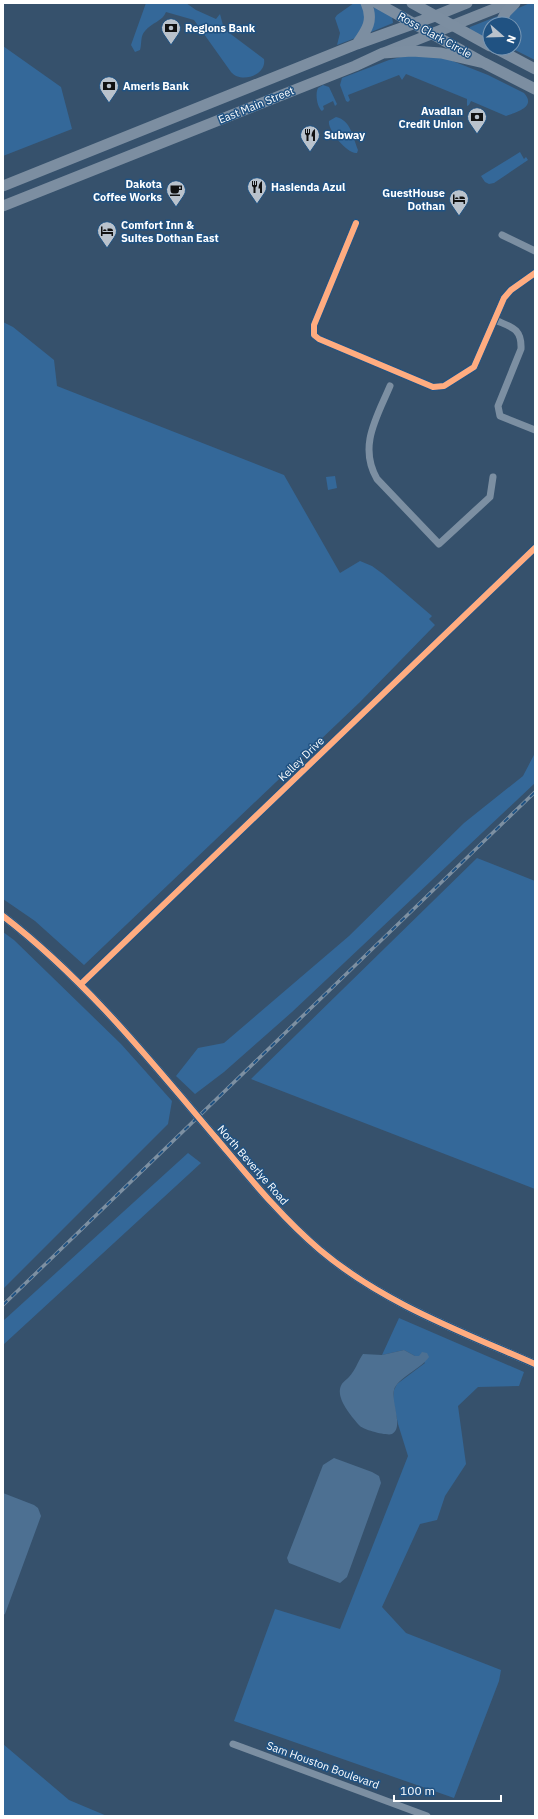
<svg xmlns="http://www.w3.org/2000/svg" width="538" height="1819" font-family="'IBM Plex Sans',sans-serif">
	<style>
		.green { fill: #346899 }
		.water { fill: #4d7092 }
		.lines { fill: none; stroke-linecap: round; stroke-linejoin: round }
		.minor { stroke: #7c8fa2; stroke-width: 7 }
		.tertiary { stroke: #7c8fa2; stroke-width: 8 }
		.primary { stroke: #7b8da0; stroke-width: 11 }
		.trunk { stroke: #7c8ea1; stroke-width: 11 }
		.rail-casing { stroke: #7d90a2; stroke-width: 3.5 }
		.rail { stroke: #205282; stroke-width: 2; stroke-dasharray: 6; stroke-linecap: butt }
		.cycleway-casing { stroke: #205282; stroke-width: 8 }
		.cycleway { stroke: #ffac80; stroke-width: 6 }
		.labels { text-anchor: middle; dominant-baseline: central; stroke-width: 3; stroke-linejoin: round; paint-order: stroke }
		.poi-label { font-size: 11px; font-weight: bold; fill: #fff; stroke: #205282; text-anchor: start }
		.street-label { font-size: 11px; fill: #fff; stroke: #205282 }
	</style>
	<rect width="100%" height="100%" fill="#36516c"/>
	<path class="green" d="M146 3H186L196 10 216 19 220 14 224 29 264 59C267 75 241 84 231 72L194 20 166 12C163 21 151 23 145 31 140 36 142 44 140 50L135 52 131 45Z
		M354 3H361L367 17 358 37 337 45 340 33 335 18 337 15Z
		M530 3H535V60L511 48H514V24H504L514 10Z
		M375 7 392 16 393 23 371 32 373 9Z
		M498 16 496 24H490V41L469 30 470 27Z
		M3 46 61 87 72 129 3 156Z
		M408 55 445 58 488 75 524 93C537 107 516 112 506 116L471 101 469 105 467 106V99L406 74 402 80 399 75 348 95 350 100 348 102 346 101 340 85 342 78 389 60Z
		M323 85 329 87 337 104 335 106 333 101 323 106 324 109 322 111C317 107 315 94 318 88Z
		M336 117C351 120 353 138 358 150L357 153C348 155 327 130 329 121Z
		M520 152 524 159 526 157 528 160 494 183 489 184 485 182 481 176Z
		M3 322 13 327 54 360 57 386 284 475 340 573 360 561 372 566 383 574 432 616 429 619 435 625 360 702 84 965 35 921 3 899Z
		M335 476 337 488 328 490 326 477Z
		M535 753V783L292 1012 224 1072 195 1094 176 1076 198 1048 224 1043 349 936 464 823 523 776Z
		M477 858 535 881V1189L251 1079Z
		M3 932 14 940 121 1044 172 1101 168 1124 3 1289Z
		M188 1153 201 1163 3 1345V1321Z
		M399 1318 524 1372 519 1386 478 1387 458 1406 466 1464 445 1496 437 1520 420 1524 382 1607 406 1633 501 1670 499 1681 454 1798 234 1721 275 1609 340 1629 408 1456 398 1424 393 1400 394 1390 397 1384 425 1363 419 1356H415L404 1350 382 1355Z
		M3 1744 69 1800 107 1816H3Z"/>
	<path class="water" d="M404 1350 415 1356H419L422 1352 427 1353 429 1357C421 1369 397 1378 394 1390 391 1402 404 1428 392 1434 387 1436 364 1430 360 1426 352 1417 338 1401 340 1389 341 1383 345 1381 349 1377 355 1371 358 1361 363 1354L382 1355Z
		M334 1458 372 1472 379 1476 381 1483 347 1577 340 1583 289 1563 287 1558 323 1465Z
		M3 1493 34 1505 38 1508 41 1516 5 1614 3 1615Z"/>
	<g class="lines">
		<path class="minor" d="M356 223 314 325V335L319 339 433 387 444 386 474 367 504 298 511 290 535 273
			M502 235 535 251
			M495 320C511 327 522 328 521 349L498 406 500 416 535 430
			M390 386C377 417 358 446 377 479L439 544 490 497 493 477
			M81 984 535 548
			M233 1744 427 1816"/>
		<path class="tertiary" d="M3 916C85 979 150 1060 216 1138 249 1177 281 1217 320 1250 383 1303 460 1331 535 1364"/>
		<path class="primary" d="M435 16 467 3
			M386 52 509 3"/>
		<path class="trunk" d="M377 3 484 63 535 89
			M412 3 490 46
			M500 24 506 12 515 3
			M357 44C367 30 374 20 366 3
			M495 48 535 69
			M3 186 357 44 435 16
			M3 206 355 66 383 53 412 51 441 53 484 63"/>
		<defs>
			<path id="rail" d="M3 1305 535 792"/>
		</defs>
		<use href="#rail" class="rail-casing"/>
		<use href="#rail" class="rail"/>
		<defs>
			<path id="cycleway" d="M356 223 314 325V335L319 339 433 387 444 386 474 367 504 298 511 290 535 273
				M3 916C85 979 150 1060 216 1138 249 1177 281 1217 320 1250 383 1303 460 1331 535 1364
				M81 984 535 548"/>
		</defs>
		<use href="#cycleway" class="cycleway-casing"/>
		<use href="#cycleway" class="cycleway"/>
	</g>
	<defs>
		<symbol id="bank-pin" viewBox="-11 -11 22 30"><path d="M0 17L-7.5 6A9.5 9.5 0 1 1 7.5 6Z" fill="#b9c2cc" stroke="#205282"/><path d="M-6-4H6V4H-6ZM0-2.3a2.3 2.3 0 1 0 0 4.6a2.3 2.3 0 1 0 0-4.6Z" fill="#111"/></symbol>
		<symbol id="restaurant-pin" viewBox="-11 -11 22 30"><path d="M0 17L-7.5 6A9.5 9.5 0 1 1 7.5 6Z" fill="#b9c2cc" stroke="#205282"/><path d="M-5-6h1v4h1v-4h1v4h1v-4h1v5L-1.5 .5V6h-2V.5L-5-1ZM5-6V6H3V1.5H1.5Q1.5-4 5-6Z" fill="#111"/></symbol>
		<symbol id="cafe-pin" viewBox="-11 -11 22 30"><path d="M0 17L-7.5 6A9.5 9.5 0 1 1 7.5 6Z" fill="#b9c2cc" stroke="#205282"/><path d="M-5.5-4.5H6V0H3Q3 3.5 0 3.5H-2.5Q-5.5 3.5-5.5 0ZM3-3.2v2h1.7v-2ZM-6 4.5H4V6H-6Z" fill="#111"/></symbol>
		<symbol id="hotel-pin" viewBox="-11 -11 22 30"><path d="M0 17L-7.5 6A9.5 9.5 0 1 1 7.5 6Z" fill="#b9c2cc" stroke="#205282"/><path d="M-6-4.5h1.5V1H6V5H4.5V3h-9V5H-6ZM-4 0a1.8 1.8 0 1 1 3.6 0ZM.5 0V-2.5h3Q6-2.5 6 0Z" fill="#111"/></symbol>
	</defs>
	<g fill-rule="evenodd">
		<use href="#bank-pin" x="160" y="17" width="22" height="30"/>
		<use href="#bank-pin" x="98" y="75" width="22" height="30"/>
		<use href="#bank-pin" x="466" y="106" width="22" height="30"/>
		<use href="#restaurant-pin" x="299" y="124" width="22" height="30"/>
		<use href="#restaurant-pin" x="246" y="176" width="22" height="30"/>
		<use href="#cafe-pin" x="165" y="179" width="22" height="30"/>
		<use href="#hotel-pin" x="448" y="188" width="22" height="30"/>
		<use href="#hotel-pin" x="96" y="220" width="22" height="30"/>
	</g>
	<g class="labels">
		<g class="poi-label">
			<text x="185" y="28">Regions Bank</text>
			<text x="123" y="86">Ameris Bank</text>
			<text x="463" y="111" text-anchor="end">Avadian<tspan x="463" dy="13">Credit Union</tspan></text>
			<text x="324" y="135">Subway</text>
			<text x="162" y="184" text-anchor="end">Dakota<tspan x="162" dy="13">Coffee Works</tspan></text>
			<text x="271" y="187">Hasienda Azul</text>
			<text x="445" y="193" text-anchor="end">GuestHouse<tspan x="445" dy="13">Dothan</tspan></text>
			<text x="121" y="225">Comfort Inn &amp;<tspan x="121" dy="13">Suites Dothan East</tspan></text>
		</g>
		<g class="street-label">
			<text transform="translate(435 35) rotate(29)">Ross Clark Circle</text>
			<text transform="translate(256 105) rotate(-22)">East Main Street</text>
			<text transform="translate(301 759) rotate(-44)">Kelley Drive</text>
			<text transform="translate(253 1165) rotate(49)">North Beverlye Road</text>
			<text transform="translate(323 1765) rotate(20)">Sam Houston Boulevard</text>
		</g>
	</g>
	<rect width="538" height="1819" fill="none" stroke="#ffffff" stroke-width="8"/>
	<g transform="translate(502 36) rotate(110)"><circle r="19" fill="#205282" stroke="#7997b4"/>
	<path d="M0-3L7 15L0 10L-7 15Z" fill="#b9c2cc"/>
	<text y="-6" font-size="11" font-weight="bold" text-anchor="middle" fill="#ffffff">N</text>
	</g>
	<path d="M394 1795v6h107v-6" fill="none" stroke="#ffffff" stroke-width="2"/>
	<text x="400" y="1795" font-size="12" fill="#ffffff" stroke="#205282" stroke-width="3" paint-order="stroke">100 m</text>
</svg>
